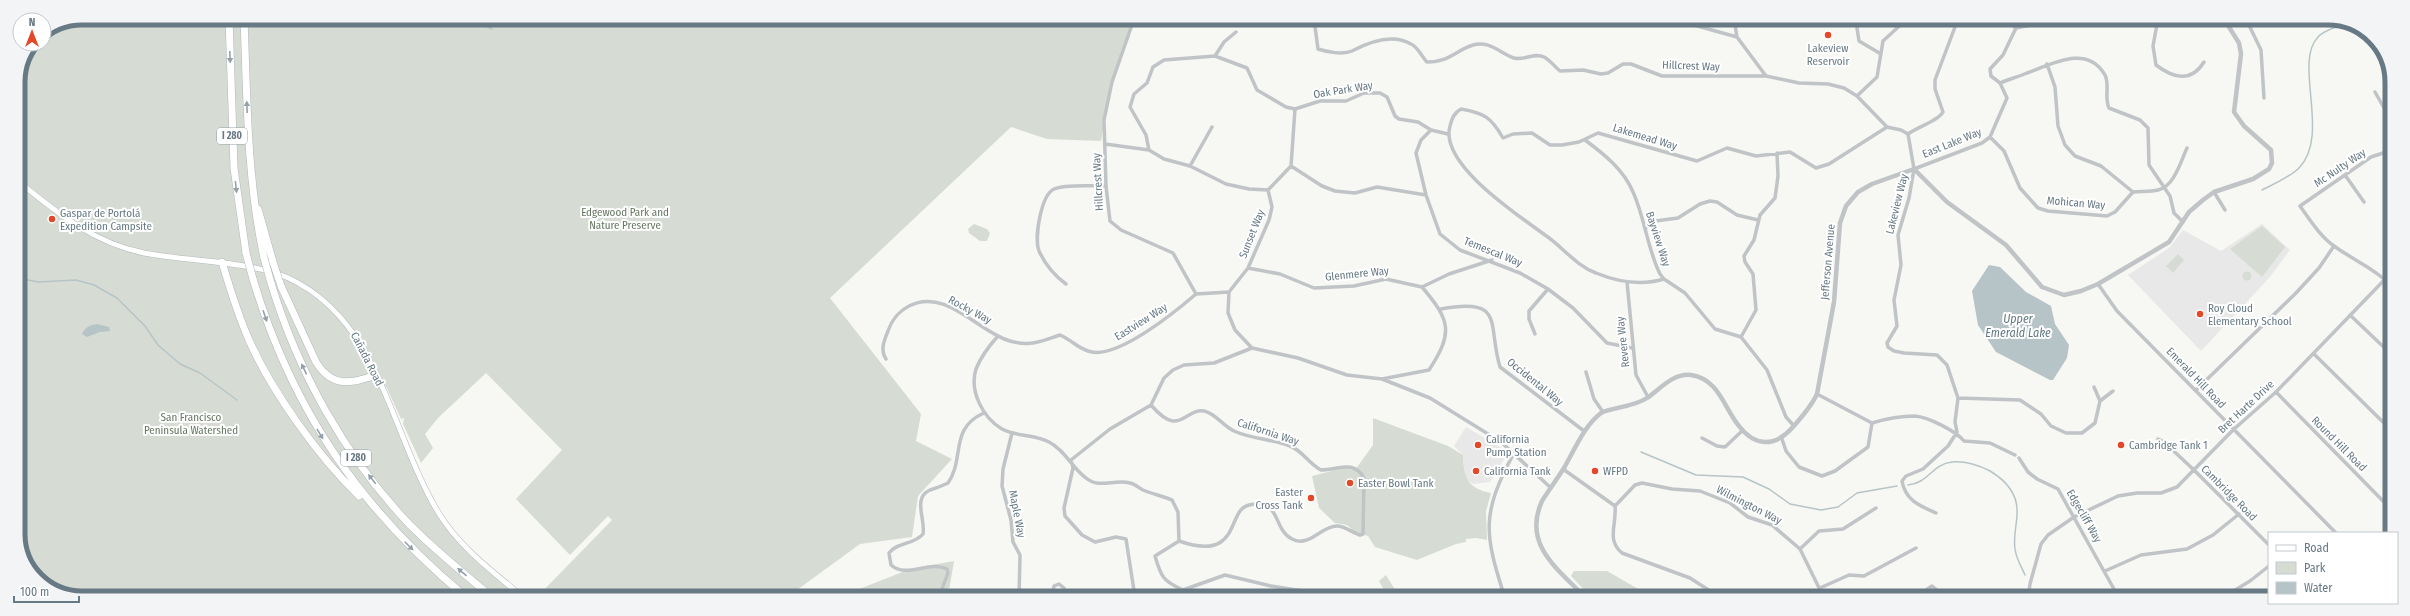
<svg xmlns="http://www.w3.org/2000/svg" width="2410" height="616" font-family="'Fira Sans Condensed',sans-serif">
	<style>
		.built { fill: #e7e8e7 }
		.green { fill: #d6dcd3 }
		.water { fill: #b7c4c7 }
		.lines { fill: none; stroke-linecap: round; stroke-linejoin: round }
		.stream { stroke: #b7c4c7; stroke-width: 1.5 }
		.secondary-casing { stroke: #b2b8bc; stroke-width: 6 }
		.motorway-casing { stroke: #b3b7ba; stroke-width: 8 }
		.minor { stroke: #c0c4c7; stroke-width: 3.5 }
		.tertiary { stroke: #c0c4c7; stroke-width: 4.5 }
		.secondary { stroke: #fff; stroke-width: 5 }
		.motorway { stroke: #fff; stroke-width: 7 }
		.motorway-bridge-casing { stroke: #b3b7ba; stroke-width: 8; stroke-linecap: butt }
		.motorway-bridge { stroke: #fff; stroke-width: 7 }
		.oneway { fill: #94a1a9 }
		.poi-dot { fill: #e34828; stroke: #fff; stroke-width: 1.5 }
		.labels { text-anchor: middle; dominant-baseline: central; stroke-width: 4; stroke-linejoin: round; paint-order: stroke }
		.shield { fill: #fff; stroke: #94a1a9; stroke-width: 1 }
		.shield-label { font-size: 10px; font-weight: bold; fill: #667984 }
		.poi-label { font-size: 11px; fill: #667984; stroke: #fff; text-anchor: start }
		.street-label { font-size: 11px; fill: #667984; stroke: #fff }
		.park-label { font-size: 11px; fill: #667761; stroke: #fff }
		.water-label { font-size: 12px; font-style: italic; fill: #627a81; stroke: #fff }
		.rim { fill: none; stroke: #667984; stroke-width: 5 }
	</style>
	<rect width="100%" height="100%" fill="#f7f7f3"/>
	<path class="built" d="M2262 224 2290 250 2269 278 2201 351 2128 275 2169 248 2183 230 2221 251Z
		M1466 427 1505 450 1507 454 1490 482 1473 484 1468 481 1465 475 1463 455 1454 446Z"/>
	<path class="green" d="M82 18 1134 19 1112 82 1101 141 1047 139 1011 127 830 298 921 414 916 441 952 459 918 496 912 537 860 544 790 595 791 597H537L612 520 608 516 570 555 516 499 562 450 486 373 438 418 425 434 433 448 421 463 403 424 404 418 401 419 386 386 382 389 427 492 453 535 523 597H69L34 577 19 542 18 81 34 44H44V33Z
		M974 224 987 229 990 233 987 241H980L969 233 968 229Z
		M2262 226 2285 247 2262 277 2230 249Z
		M2178 254 2184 260 2173 273 2166 266Z
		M2242.5 276a4.5 4.5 0 1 1 9 0a4.5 4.5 0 1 1-9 0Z
		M1373 418 1448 446 1463 455C1464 478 1467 488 1491 493L1486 511 1487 540 1476 538 1466 539V542L1456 544 1417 560 1375 547 1368 536 1355 532 1347 525 1335 523 1319 508 1312 476 1343 468 1355 470 1373 445Z
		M954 561 948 597H839L910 569Z
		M1574 571H1607L1654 598H1592L1571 576Z
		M1386 575 1397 593 1392 597H1388L1379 581Z"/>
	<path class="water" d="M1989 265 2000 267 2026 292 2051 306 2055 324 2069 345 2067 358 2053 380H2050L1996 352 1978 325 1972 291Z
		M97 324 109 327 110 331 100 332 87 337 82 334C85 327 90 325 97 324Z"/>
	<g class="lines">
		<path class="stream" d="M469 18 492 29
			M2262 190C2274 184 2290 177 2299 168 2331 135 2293 63 2318 37 2325 29 2339 27 2348 23
			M18 278 38 282 76 280 94 285 117 298 145 326 158 345 180 364 200 373 237 400
			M1641 452 1696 475 1743 477 1769 489 1790 504 1821 510 1838 507 1857 493 1897 486
			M1908 485C1929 483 1932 464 1952 462 1966 461 1978 465 1990 471 2005 480 2018 494 2017 513 2017 525 2013 536 2015 549 2016 558 2021 566 2025 575
			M2044 592 2049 598"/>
		<defs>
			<path id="secondary" d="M18 181C57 213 94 243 144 253 185 261 228 260 268 271
				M276 273C379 310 388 429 438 512 459 547 492 571 523 597"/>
			<path id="motorway" d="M229 18 234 168 246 253
				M244 18C247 99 247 179 264 258
				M258 209 273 262
				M222 262C230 289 238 315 249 340 272 392 318 456 359 496
				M253 279C292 410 361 510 466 597
				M271 283C298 372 345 457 410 525 436 551 464 574 492 597
				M281 286 316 362C332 388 351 384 376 375"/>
		</defs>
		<use href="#secondary" class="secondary-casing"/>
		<use href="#motorway" class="motorway-casing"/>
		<path class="minor" d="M1134 19 1112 82 1104 120 1106 186 1110 221 1121 230 1173 253 1196 294 1229 292
			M1314 19 1318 49C1327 52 1343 55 1352 51 1369 42 1392 33 1411 44 1418 47 1422 57 1427 62 1450 62 1456 50 1473 45 1489 40 1500 53 1514 58 1524 61 1534 52 1544 57 1550 60 1555 67 1560 71L1583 70 1601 74 1608 73 1623 64H1631L1662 76H1766
			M1672 19 1737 37 1766 76 1799 83 1828 84 1844 88 1857 96 1887 127 1901 130 1908 134 1914 169 1909 198 1898 235 1901 265 1894 300 1897 326 1887 343 1888 347 1894 351 1904 353 1937 355 1947 365 1958 398 1955 422 1957 432 1948 446 1923 469 1906 476 1902 481C1905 500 1920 506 1936 513
			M1734 19 1737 37
			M2004 19 2016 28 2031 25 2039 19
			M2158 19 2153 46 2156 65C2173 78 2191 83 2204 62
			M2246 19 2261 50 2264 98
			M1857 28 1859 41 1881 54
			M1215 56 1224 42 1236 32
			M2047 64 2055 87 2058 126 2065 145 2075 156 2101 166 2133 192
			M2000 83C2009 79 2018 77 2027 73 2050 65 2087 43 2105 75 2110 85 2104 98 2109 108L2140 120 2148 128 2149 165 2170 196 2174 213 2183 222
			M2375 92 2392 122
			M1857 96 1877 77 1883 41 1907 19
			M1431 130 1421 140 1416 153 1426 195 1440 234 1460 250 1520 273 1548 289 1573 308 1607 343 1632 348
			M1908 134C1917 127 1938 121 1943 112L1935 89V80L1958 19
			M1990 137 2004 151 2020 188 2038 208 2048 211 2107 216 2115 212 2133 192C2141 191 2150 192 2158 190 2174 187 2181 161 2187 148
			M1585 140C1604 154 1624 170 1633 192 1645 218 1647 248 1660 274L1664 279 1685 293 1715 329 1741 337 1767 370 1786 417 1794 426
			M1105 144 1149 150 1164 159 1190 166 1226 184 1249 189 1268 190
			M1149 150 1146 135 1130 107 1134 94 1147 83 1153 67 1164 60 1215 56 1247 68 1257 90 1286 107 1295 109 1320 101H1346L1364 93H1380L1387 97 1395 116 1399 119 1418 122 1431 130 1448 134
			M1190 166 1212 127
			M1291 166 1322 186 1335 191 1355 193 1377 187 1426 195
			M1914 169 1982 143 1990 137 2007 98 2000 83 1991 76 1990 69 2003 55 2016 28
			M2345 175 2364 202
			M1268 190 1291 166 1295 109
			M2214 192 2225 210
			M1645 228 1655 221 1678 218 1700 204 1710 201 1717 202 1737 215 1758 220
			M1248 268 1280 274 1314 288 1354 286 1386 279 1422 287
			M1664 279C1641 286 1618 282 1596 273 1575 265 1563 247 1545 235 1518 215 1439 164 1450 126 1452 118 1454 113 1461 109 1484 113 1491 117 1503 138L1513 134 1532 133 1550 145H1562L1579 142 1598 133 1697 161 1727 148 1756 156 1790 152 1816 168 1829 164 1887 127
			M1627 282 1636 375 1648 397
			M1066 284C1055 276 1045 264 1039 251 1034 238 1041 195 1054 189 1065 184 1093 186 1106 186
			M2098 284 2117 311 2336 533
			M2391 285C2374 268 2353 260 2334 246 2320 236 2310 220 2300 206L2371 157 2392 150
			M1422 287 1449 274 1492 260
			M1441 309C1506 297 1487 324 1500 367L1584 431
			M2350 315 2391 354
			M1535 334 1529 319V311L1548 289
			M998 336C989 346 981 356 976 369 969 391 983 418 1002 429 1017 437 1034 434 1049 442 1065 450 1072 468 1086 478 1099 489 1114 479 1130 483 1135 484 1139 488 1143 490 1152 494 1163 496 1172 500L1178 512 1179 541 1155 556C1161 577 1163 581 1183 590L1225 575 1271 586 1322 594 1328 597
			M1741 337 1756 310 1753 274 1745 262 1744 256 1754 240 1760 215 1775 198 1778 176 1777 153
			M1252 348 1235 330 1228 313 1229 292 1248 268 1269 220 1272 207 1268 190
			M2314 354 2391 430
			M886 359C880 350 884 341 888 331 892 319 898 312 909 306 946 287 978 332 1010 341 1031 347 1042 341 1060 335 1072 340 1079 350 1092 352 1120 357 1175 312 1196 294
			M1586 372 1594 399 1603 412
			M1382 379 1429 370C1454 332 1450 320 1422 287
			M2094 387 2100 401
			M2196 390 2296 293 2319 268 2334 246
			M2276 392 2384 502 2391 506
			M1817 394 1872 423C1885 419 1900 416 1915 416 1928 417 1956 431 1964 441L1990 443 2015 455
			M1958 398 2020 400 2041 414 2051 426 2066 433H2082L2095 423 2100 401 2113 391
			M1012 433 1003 469 1002 486 1011 520 1013 542 1020 555 1019 597
			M1702 438 1717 446 1725 447 1742 431
			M1782 439 1786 451 1799 467 1822 476 1835 471 1868 447 1872 423
			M2158 439 2164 442 2194 470 2269 545
			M2019 458 2028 472 2037 479 2058 489 2119 598
			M1071 460 1110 429 1151 405
			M1072 463 1073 468 1064 508 1065 516 1082 535 1095 542 1116 537 1126 539 1135 597
			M1563 469 1615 506C1617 524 1606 540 1622 553L1690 578 1721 598
			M1615 506 1635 485 1642 483 1672 489 1700 491 1730 503 1748 517 1772 525 1800 549 1824 598
			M1179 541C1242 563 1226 510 1249 505 1282 498 1272 529 1292 539 1309 548 1321 526 1337 526 1345 526 1353 533 1360 535L1363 534 1364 478C1353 459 1339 470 1321 470 1308 463 1303 451 1290 446 1272 439 1251 439 1234 431 1223 426 1215 413 1204 411 1184 408 1180 439 1151 405L1164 378 1173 370 1184 365 1214 363 1252 348 1298 358 1347 375 1382 379 1430 398 1501 442 1551 488
			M1800 549 1819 531 1843 529 1876 508
			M2105 571 2141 555 2187 549 2213 535 2239 514
			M1820 588 1849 575 1864 576 1916 548
			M939 597 948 573 947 569C929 560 907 579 891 565L889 553C897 542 914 545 923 534 926 520 912 498 930 490 936 488 942 486 948 483 965 459 949 428 984 413
			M1052 597 1054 586 1059 584 1064 588 1066 597
			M1505 598C1484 533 1481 514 1514 453
			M1928 598 1926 590 1932 586 1938 591 1934 598
			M2028 598 2030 584 2041 544 2048 535 2074 517 2118 496 2137 493H2161L2177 487 2233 430 2276 392 2391 273
			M2222 598 2250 581 2269 566"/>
		<path class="tertiary" d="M1586 598C1558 569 1522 545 1542 501 1549 490 1557 479 1564 468 1575 449 1584 426 1601 413 1609 408 1634 407 1647 398 1660 389 1673 373 1691 375 1719 379 1724 408 1739 426 1755 447 1775 447 1792 428 1801 418 1811 407 1817 394L1834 302 1840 223 1846 206 1858 192 1872 184 1914 169 1947 202 2006 245 2042 287 2064 295 2081 291 2098 284 2169 242 2189 212 2203 200 2214 192 2253 179 2269 169 2272 163 2271 150 2244 126 2234 112 2241 54 2239 43 2224 19"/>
		<use href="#secondary" class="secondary"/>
		<use href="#motorway" class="motorway"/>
		<defs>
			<path id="motorway-bridge" d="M246 253 253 279
				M264 258 271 283
				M273 262 281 286"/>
		</defs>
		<use href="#motorway-bridge" class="motorway-bridge-casing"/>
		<use href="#motorway-bridge" class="motorway-bridge"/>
	</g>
	<defs><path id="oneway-solid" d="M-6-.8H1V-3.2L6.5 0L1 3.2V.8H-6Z"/></defs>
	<g class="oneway">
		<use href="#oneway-solid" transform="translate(230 57) rotate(88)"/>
		<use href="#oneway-solid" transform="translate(247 107) rotate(-92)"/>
		<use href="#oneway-solid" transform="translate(236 187) rotate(84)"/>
		<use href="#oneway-solid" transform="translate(265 316) rotate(71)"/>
		<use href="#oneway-solid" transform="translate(304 369) rotate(-116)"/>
		<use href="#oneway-solid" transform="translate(320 434) rotate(59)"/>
		<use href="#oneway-solid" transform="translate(372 479) rotate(-128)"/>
		<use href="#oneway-solid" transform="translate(409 546) rotate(45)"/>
		<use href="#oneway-solid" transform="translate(462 572) rotate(-140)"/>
	</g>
	<g class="poi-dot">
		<circle cx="1828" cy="35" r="4"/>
		<circle cx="52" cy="219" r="4"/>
		<circle cx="2200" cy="314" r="4"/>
		<circle cx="1478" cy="445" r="4"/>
		<circle cx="2121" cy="445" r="4"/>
		<circle cx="1476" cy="471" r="4"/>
		<circle cx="1595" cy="471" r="4"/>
		<circle cx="1350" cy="483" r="4"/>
		<circle cx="1311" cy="498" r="4"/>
	</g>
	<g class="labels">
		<g class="shield">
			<rect x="217" y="128" width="30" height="16" rx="3"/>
			<rect x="341" y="450" width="30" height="16" rx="3"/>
		</g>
		<g class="shield-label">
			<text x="232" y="136">I 280</text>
			<text x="356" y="458">I 280</text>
		</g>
		<g class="poi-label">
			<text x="1828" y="48" text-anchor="middle">Lakeview<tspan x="1828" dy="13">Reservoir</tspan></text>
			<text x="60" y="213">Gaspar de Portolá<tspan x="60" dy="13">Expedition Campsite</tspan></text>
			<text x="2208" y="308">Roy Cloud<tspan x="2208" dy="13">Elementary School</tspan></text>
			<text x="1486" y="439">California<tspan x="1486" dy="13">Pump Station</tspan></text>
			<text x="2129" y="445">Cambridge Tank 1</text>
			<text x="1484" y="471">California Tank</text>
			<text x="1603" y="471">WFPD</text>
			<text x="1358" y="483">Easter Bowl Tank</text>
			<text x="1303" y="492" text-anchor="end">Easter<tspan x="1303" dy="13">Cross Tank</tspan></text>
		</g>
		<g class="street-label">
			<text transform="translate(1691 66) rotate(2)">Hillcrest Way</text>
			<text transform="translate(1343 90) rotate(-9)">Oak Park Way</text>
			<text transform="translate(1645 137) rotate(17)">Lakemead Way</text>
			<text transform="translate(1952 143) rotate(-22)">East Lake Way</text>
			<text transform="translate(2340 168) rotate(-34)">Mc Nulty Way</text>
			<text transform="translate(1098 182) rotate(-93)">Hillcrest Way</text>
			<text transform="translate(2076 203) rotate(5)">Mohican Way</text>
			<text transform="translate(1897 204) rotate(-76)">Lakeview Way</text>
			<text transform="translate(1252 234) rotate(-68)">Sunset Way</text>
			<text transform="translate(1658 239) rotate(72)">Bayview Way</text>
			<text transform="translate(1493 252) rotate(22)">Temescal Way</text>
			<text transform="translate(1828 262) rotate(-85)">Jefferson Avenue</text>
			<text transform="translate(1357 274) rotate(-6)">Glenmere Way</text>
			<text transform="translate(970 310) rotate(28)">Rocky Way</text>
			<text transform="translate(1141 322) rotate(-32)">Eastview Way</text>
			<text transform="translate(1623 342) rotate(-96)">Revere Way</text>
			<text transform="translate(367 359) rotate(63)">Cañada Road</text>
			<text transform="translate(2196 378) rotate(46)">Emerald Hill Road</text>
			<text transform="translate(1535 382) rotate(39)">Occidental Way</text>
			<text transform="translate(2246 407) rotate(-43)">Bret Harte Drive</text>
			<text transform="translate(1268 432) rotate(18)">California Way</text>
			<text transform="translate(2339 444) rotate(45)">Round Hill Road</text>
			<text transform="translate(2229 493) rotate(45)">Cambridge Road</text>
			<text transform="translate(1749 505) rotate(27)">Wilmington Way</text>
			<text transform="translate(1017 514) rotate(79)">Maple Way</text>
			<text transform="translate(2084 516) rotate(60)">Edgecliff Way</text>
		</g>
		<g class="park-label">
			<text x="625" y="212">Edgewood Park and<tspan x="625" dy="13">Nature Preserve</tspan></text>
			<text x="191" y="417">San Francisco<tspan x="191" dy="13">Peninsula Watershed</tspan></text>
		</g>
		<g class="water-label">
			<text x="2018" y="319">Upper<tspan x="2018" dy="14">Emerald Lake</tspan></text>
		</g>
	</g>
	<path d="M0 0H2410V616H0ZM82 25H2328A57 57 0 0 1 2385 82V534A57 57 0 0 1 2328 591H82A57 57 0 0 1 25 534V82A57 57 0 0 1 82 25Z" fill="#f3f4f5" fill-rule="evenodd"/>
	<path class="rim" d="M82 25H2328A57 57 0 0 1 2385 82V534A57 57 0 0 1 2328 591H82A57 57 0 0 1 25 534V82A57 57 0 0 1 82 25Z"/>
	<rect x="2268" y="532" width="130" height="72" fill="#ffffff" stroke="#c2c9ce"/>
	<rect x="2276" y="545" width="20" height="6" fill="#ffffff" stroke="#c2c9ce"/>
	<text x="2304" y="552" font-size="12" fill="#667984">Road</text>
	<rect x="2276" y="562" width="20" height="12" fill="#d6dcd3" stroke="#c2c9ce"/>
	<text x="2304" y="572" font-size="12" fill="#667984">Park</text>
	<rect x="2276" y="582" width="20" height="12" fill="#b7c4c7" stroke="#c2c9ce"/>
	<text x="2304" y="592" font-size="12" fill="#667984">Water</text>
	<g transform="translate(32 32)"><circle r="19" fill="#ffffff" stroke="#c2c9ce"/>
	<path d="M0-3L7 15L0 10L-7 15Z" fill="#e34828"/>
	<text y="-6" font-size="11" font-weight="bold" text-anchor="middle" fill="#667984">N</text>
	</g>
	<path d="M14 596v6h65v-6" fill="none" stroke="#667984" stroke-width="2"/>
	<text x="20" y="596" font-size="12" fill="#667984" stroke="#ffffff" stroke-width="3" paint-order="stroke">100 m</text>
</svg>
